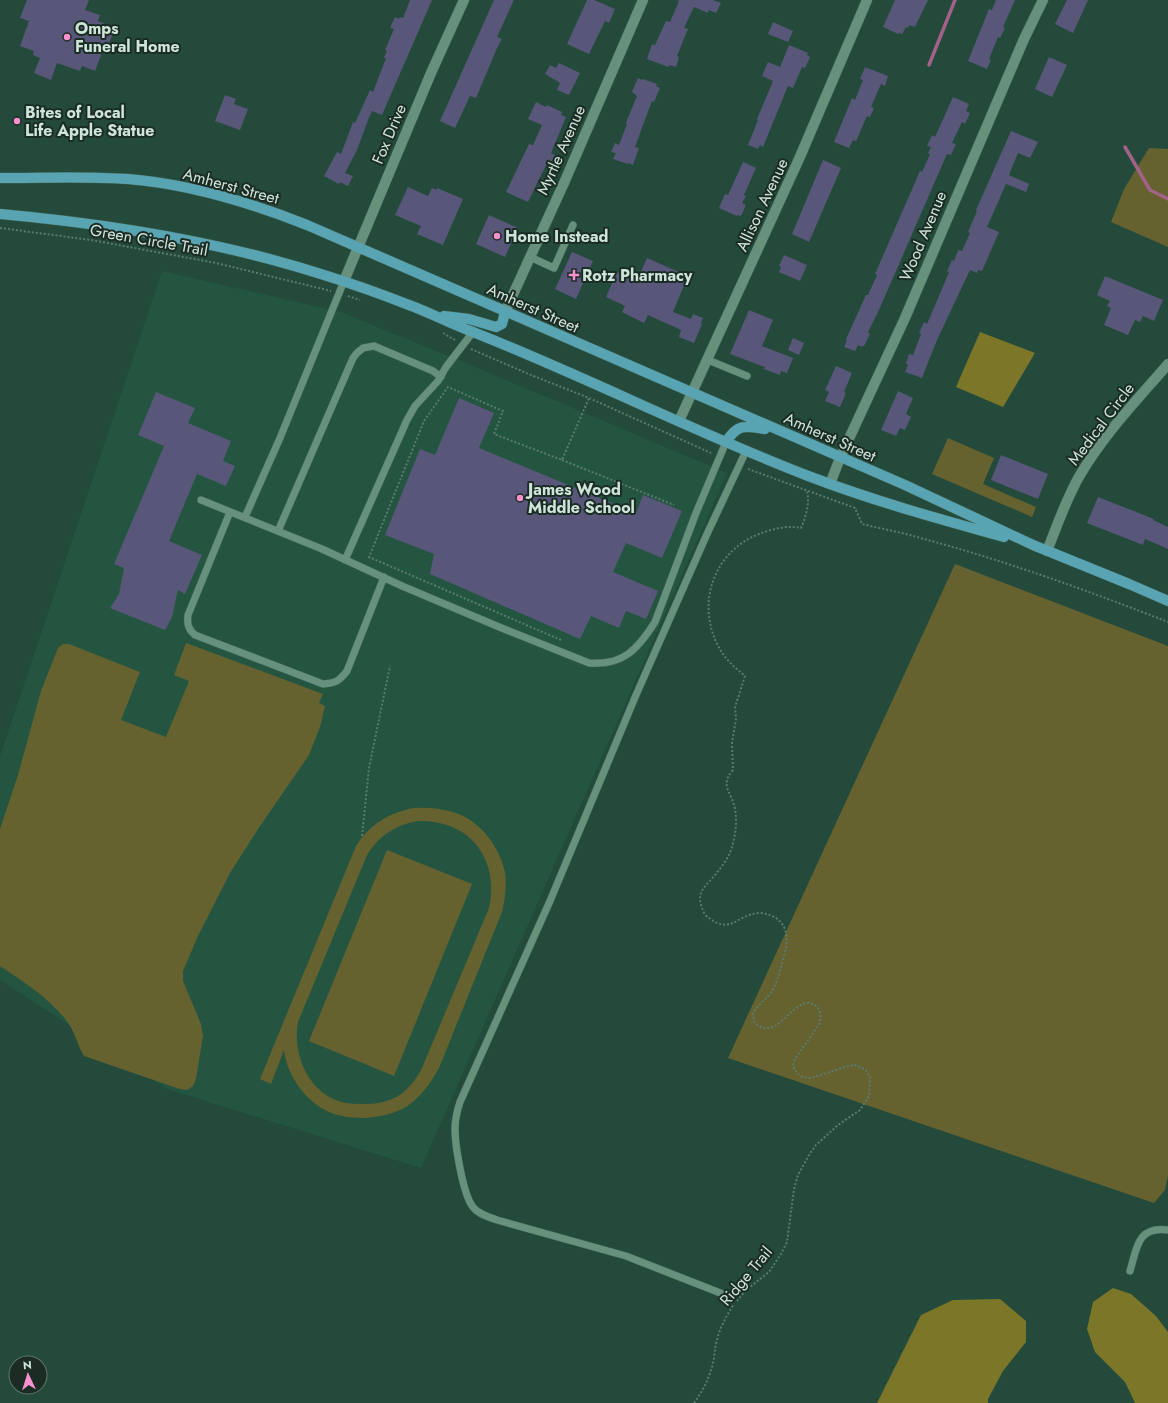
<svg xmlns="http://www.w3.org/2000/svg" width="1168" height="1403" font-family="Jost,sans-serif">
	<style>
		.built { fill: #245541 }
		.green { fill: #66622f; fill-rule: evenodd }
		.forest { fill: #7c7628 }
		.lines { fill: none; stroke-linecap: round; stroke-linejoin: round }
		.stream { stroke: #a26187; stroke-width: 3.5 }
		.building { fill: #585779 }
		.service-casing { stroke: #426658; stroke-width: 8 }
		.minor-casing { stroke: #426658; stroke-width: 11 }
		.secondary-casing { stroke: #426658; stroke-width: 11 }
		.primary-casing { stroke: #426658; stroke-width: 11 }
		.path { stroke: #5a7b6d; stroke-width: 2; stroke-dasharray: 2 2; stroke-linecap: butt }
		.service { stroke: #67907d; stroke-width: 7 }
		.minor { stroke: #67907d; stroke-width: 10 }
		.secondary { stroke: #67907d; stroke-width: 10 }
		.primary { stroke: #59a4b2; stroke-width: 10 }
		.poi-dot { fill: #f790cd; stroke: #1b2c25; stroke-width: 1.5 }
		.labels { text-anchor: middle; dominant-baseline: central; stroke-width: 4; stroke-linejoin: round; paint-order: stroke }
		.poi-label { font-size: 16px; font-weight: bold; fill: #cfe5da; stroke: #1b2c25; text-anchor: start }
		.street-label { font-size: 16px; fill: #cfe5da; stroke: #1b2c25 }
	</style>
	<rect width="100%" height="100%" fill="#234a3a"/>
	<path class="built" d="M162 271 341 312 504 379 727 473 421 1168 167 1089 0 980V756Z"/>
	<path class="green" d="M1149 148 1168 149V247L1111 222 1124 189Z
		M948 438 994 458 983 484 1036 507 1032 517 932 474Z
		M955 564 1168 646V1175L1165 1190 1154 1203 728 1058Z
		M186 643 323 694 319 703 325 706 320 727 309 755 258 829 230 873 198 936 183 971V981L201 1024 203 1036 196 1079 193 1086 187 1090 180 1089 84 1056C77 1045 75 1031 66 1020 49 998 24 982 0 966V829L18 775 41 691 58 648 63 644H69L140 672 121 720 166 737 189 681 174 675Z
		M414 808C427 807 440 808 453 812 480 820 499 846 505 872 507 886 505 899 502 912L439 1068C430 1084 421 1097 406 1107 394 1114 379 1117 365 1118 355 1118 344 1117 334 1114 308 1105 287 1077 284 1050L271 1084 260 1079 356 846C369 825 390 812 414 808ZM417 821C469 819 500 858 489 908L422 1068C417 1078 410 1087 401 1094 391 1101 378 1104 366 1104 358 1104 349 1104 341 1102 308 1092 292 1054 298 1022L367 855C380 835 394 826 417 821Z
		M387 850 472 884 394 1076 309 1041Z"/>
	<path class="forest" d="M980 332 1035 353 1003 407 956 387Z
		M1113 1288 1131 1294 1156 1316 1168 1332V1403H1135L1125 1382 1095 1352 1087 1329 1093 1302Z
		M1000 1299 1026 1321V1342L1003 1371 988 1399V1403H877L921 1315 953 1300Z"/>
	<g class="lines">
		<path class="stream" d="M929 65 955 0
			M1125 147 1150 190 1168 199"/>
	</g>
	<path class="building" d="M27 0H89L85 10 100 15 98 21 115 28 106 51 103 50 95 71 82 66 80 71 57 63 51 80 34 73 40 58 33 55 34 51 20 46 29 21 20 18Z
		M410 0H432L382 115 372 111 368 120 357 150 345 173 353 176 348 186 340 182 339 184 324 176 337 152 341 154 353 122 355 123 370 90 373 92 386 58H384L387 50H385L394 29 390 28 395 17 399 19 400 17 403 18Z
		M494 0H514L497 37 502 39 497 48 476 98 470 96 455 128 440 121Z
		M587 0H594L615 9 609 23 605 21 589 54 567 44Z
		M677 0H713L721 3 716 13 709 10 708 13 694 7 684 28 688 29 677 56 679 57 676 67 670 65 668 67 647 59 652 44 655 45 666 21 670 22 679 1Z
		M895 0H928L915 27 909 25 908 28 906 27 902 34 899 33 898 34 883 27Z
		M996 0H1015L1003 27 1005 28 1000 38 998 37 989 59 991 60 987 69 968 61 989 9 992 10Z
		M1067 0H1088L1073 33 1055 24Z
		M773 22 793 31 788 42 768 34Z
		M789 45 808 53 807 55 810 57 805 68 802 67 793 88 788 86 763 147 760 145 758 149 748 145 758 120 757 119 773 81 762 76 768 62 780 67Z
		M1049 57 1067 65 1052 97 1035 89Z
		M559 63 580 73 569 95 557 90 560 83 545 74 550 65 556 68Z
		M865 67 888 76 885 86 881 84 871 107 874 108 870 117 867 116 856 141 853 140 849 148 834 142 852 98 855 100 863 80 860 79Z
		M638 78 642 80 643 79 657 84 656 86 660 88 654 102 652 101 643 125 635 147 639 148 633 165 628 163V164L613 159 616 153 611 152 615 143 619 145 627 124H626L627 120 637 96 632 92Z
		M225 95 236 99 234 104 248 109 240 130 215 121Z
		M953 97 969 104 966 111 970 113 965 124 962 122 952 143 956 144 951 155 947 154 879 310 868 332 870 334 864 346H862V347L858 345 855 351 844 347 847 340 846 339 866 295H868L877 275 875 274 920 171 922 172 930 154 928 153 931 147 927 146 932 135 935 137Z
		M536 102 546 107 547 105 562 112 561 115 566 117 551 153 555 155 550 166 546 165 528 202 506 192 529 144 533 145 542 125 528 119Z
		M1011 131 1038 142 1030 158 1018 153 1009 175 1029 184 1026 192 1006 184 987 227 999 232 982 271 978 270 977 273 970 270 937 340 922 378 905 372 908 365 906 363 909 354 913 355 921 334 919 333 924 322 927 324 947 277 949 272 947 271 952 260 954 261 958 250 962 251 970 233 968 232 977 211 976 210Z
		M823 160 841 168 809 242 792 234Z
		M743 162 756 168 744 195 746 196 742 203 746 205 741 216 738 215 737 216 719 208 725 194 728 195Z
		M408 187 428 196 432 188 437 190V188L463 199 443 245 417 234 421 226 395 215Z
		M489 215 518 228 505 257 476 244Z
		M572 252 593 261 576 299 555 289Z
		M784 255 807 265 800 281 779 272 781 267 779 266Z
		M647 258 688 276 673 312 691 319 693 314 703 318 701 323 702 324 694 343 679 337 681 330 648 315 644 323 622 312 625 306 606 297 617 272 637 281Z
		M1105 276 1163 300 1154 321 1143 316 1140 322 1135 320 1128 335 1104 325 1111 308 1107 306 1110 301 1097 295Z
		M749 310 773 320 762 346 793 358 787 373 781 371 780 375 764 369 765 367 730 354Z
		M793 338 804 343 799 355 788 350Z
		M836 366 852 373 844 392 846 393 840 407 825 401 829 392 825 390Z
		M898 391 913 398 906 414 911 417 905 430 900 428 896 436 881 430Z
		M156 392 195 408 188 423 231 441 223 461 235 466 226 486 197 474 169 541 202 555 185 594 178 590 172 617 165 630 110 608 119 594 124 568 114 564 164 446 138 435Z
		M459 398 494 413 479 448 636 513 643 495 682 511 662 558 626 543 613 572 658 591 646 619 626 611 619 628 591 616 580 639 430 574 434 554 385 535 420 449 435 455Z
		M1001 455 1048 474 1038 499 991 480Z
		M1098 497 1154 519 1153 520 1168 527V549L1145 539 1143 545 1087 523Z"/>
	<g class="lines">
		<defs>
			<path id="service" d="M530 257 554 268 573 225
				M708 360 747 376
				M201 500 322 549 402 586 504 629 589 663C623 666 638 649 655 622L696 513 726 442
				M230 512 188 615C187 624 188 629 195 635L323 684C336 683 339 681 347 671L384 577
				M245 517 280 438 344 281
				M278 531 353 358 357 353 363 348 374 346 433 371 441 377
				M345 560 407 420 415 406 438 381 446 367 473 332
				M1130 1271C1137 1248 1137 1226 1168 1230
				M728 1296 626 1256 497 1220C489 1217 478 1214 473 1207 463 1195 455 1145 455 1129 455 1119 457 1111 460 1102L550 901 636 695 707 534 746 451"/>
			<path id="minor" d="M505 312 564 183 643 0
				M679 421 799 159 867 0
				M830 484 840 458 905 318 1024 39 1043 0
				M1047 551C1057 526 1066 499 1080 475 1104 434 1137 400 1168 364"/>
			<path id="secondary" d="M344 281 431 73 464 0"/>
			<path id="primary" d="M0 178C42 178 86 176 128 179 190 184 249 202 307 225L905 485 1033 545 1129 584 1168 601
				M0 214C110 224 219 241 324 275 353 284 381 294 409 305 431 313 451 324 473 332 587 377 696 433 811 477 874 501 939 519 1004 537
				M444 316 469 319 496 327 502 324 505 312
				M726 442C738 423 745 426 765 429"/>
		</defs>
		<use href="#service" class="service-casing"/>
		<use href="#minor" class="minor-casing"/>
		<use href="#secondary" class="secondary-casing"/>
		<use href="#primary" class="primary-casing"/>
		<path class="path" d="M0 228 91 240 216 263 331 291
			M348 296 360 300
			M443 333 455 340
			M471 349 531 375 589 398 711 453
			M562 460 674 505
			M748 469 855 508 862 524C883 529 904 533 924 539 1006 561 1089 591 1168 622
			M561 640 369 557 424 421 448 387 503 411 494 434 562 460 589 398
			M362 836 369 768 390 666
			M737 1301 745 1291 769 1272 781 1254 787 1242 794 1189 798 1175 809 1155 816 1145 838 1125 860 1110 869 1096 870 1077 866 1070 855 1065 848 1066 811 1078C801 1078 797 1075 793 1066L795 1059 820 1023C821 1017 821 1010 816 1006 801 994 785 1022 773 1027 768 1029 764 1028 758 1026L754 1021 753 1013C759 1004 768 998 773 989 778 980 780 970 783 960 787 945 791 929 776 918 771 915 765 913 759 913 734 915 732 937 705 915 693 890 705 889 719 870 725 863 731 853 733 843 736 832 737 820 735 809 732 792 719 786 733 770L732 743 736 719 735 707 745 676C737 669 729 663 723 654 694 611 710 553 759 534 772 529 787 525 801 528 806 516 810 503 807 491
			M694 1403C704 1389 711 1375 714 1358 715 1352 715 1346 717 1340 720 1327 727 1315 734 1304"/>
		<use href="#service" class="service"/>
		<use href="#minor" class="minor"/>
		<use href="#secondary" class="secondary"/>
		<use href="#primary" class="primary"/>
	</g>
	<g class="poi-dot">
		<circle cx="67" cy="37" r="4"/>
		<circle cx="17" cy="121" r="4"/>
		<circle cx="497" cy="236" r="4"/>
		<path d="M572 269h4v4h4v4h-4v4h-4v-4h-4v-4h4z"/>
		<circle cx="520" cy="498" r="4"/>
	</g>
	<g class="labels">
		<g class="poi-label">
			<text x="75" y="28">Omps<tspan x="75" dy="18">Funeral Home</tspan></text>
			<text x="25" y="112">Bites of Local<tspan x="25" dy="18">Life Apple Statue</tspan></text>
			<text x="505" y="236">Home Instead</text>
			<text x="582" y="275">Rotz Pharmacy</text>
			<text x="528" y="489">James Wood<tspan x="528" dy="18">Middle School</tspan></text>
		</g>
		<g class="street-label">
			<text transform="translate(389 134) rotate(-67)">Fox Drive</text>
			<text transform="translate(561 150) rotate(-66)">Myrtle Avenue</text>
			<text transform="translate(231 186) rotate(15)">Amherst Street</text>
			<text transform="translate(762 205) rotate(-65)">Allison Avenue</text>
			<text transform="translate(923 236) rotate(-67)">Wood Avenue</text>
			<text transform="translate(149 240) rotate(10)">Green Circle Trail</text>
			<text transform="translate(533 308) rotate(24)">Amherst Street</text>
			<text transform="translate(1101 424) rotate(-53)">Medical Circle</text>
			<text transform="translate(830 437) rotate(24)">Amherst Street</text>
			<text transform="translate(746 1276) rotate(-50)">Ridge Trail</text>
		</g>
	</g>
	<g transform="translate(28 1375) rotate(356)"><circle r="19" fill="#1b2c25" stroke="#63766d"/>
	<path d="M0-3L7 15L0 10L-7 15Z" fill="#f790cd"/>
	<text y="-6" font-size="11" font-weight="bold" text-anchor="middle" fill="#cfe5da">N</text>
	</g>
</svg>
